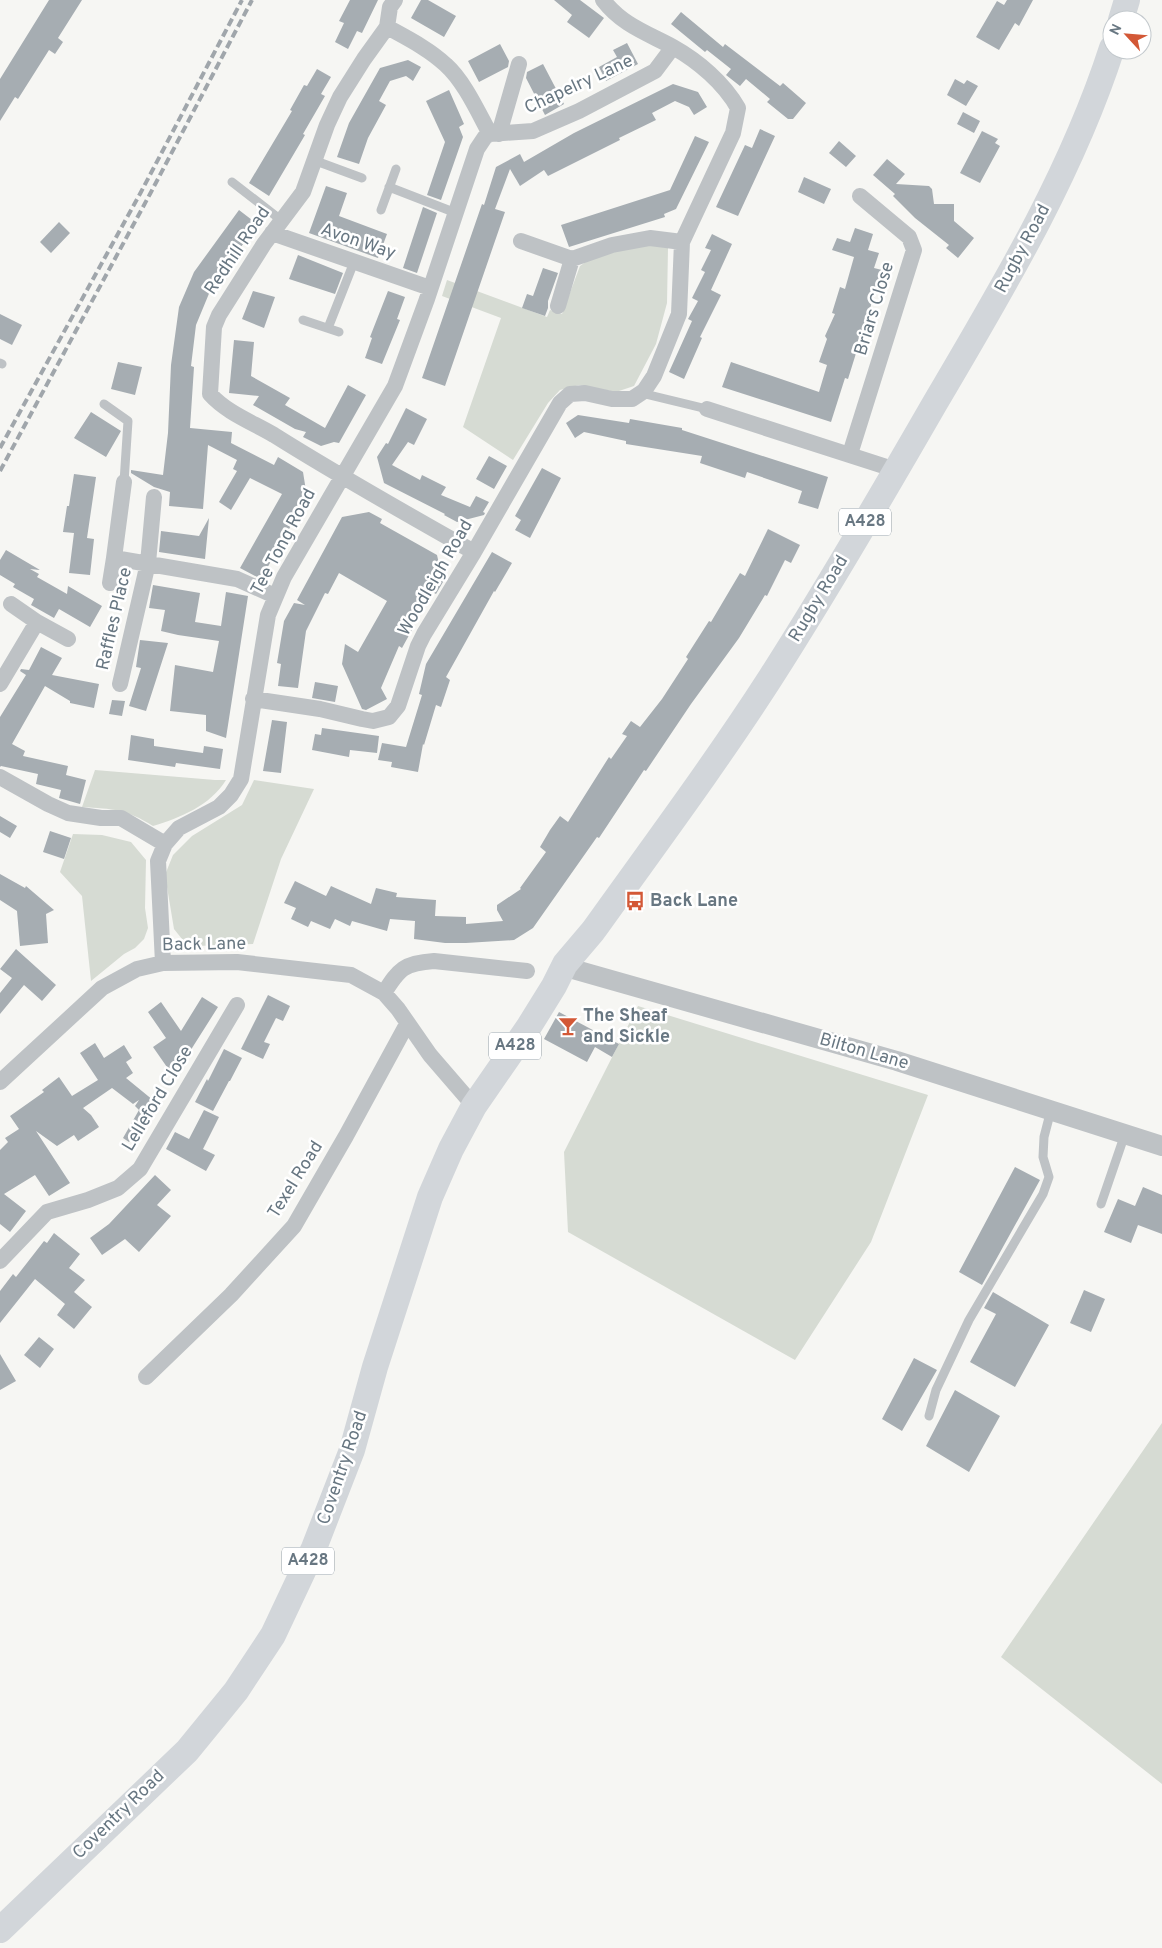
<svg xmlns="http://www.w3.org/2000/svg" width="1162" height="1948" font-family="Overpass,sans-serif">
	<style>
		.green { fill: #d6dbd3 }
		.building { fill: #a6adb2 }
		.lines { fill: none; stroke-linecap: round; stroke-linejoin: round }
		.service { stroke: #bec2c5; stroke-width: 9 }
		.minor { stroke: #bec2c5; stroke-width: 16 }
		.tertiary { stroke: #bec2c5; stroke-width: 20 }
		.primary { stroke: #d2d6da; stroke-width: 26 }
		.rail { stroke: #a0a6ab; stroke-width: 4; stroke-dasharray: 8 4; stroke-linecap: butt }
		.labels { text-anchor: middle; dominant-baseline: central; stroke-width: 5; stroke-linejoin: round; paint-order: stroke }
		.shield { fill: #fff; stroke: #95a0a8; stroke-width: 1 }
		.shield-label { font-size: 16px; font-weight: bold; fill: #687782 }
		.street-label { font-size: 18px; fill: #687782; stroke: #fff }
		.poi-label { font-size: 18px; font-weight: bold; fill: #687782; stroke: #fff; text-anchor: start }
	</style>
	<rect width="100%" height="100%" fill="#f6f6f3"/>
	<path class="green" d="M647 244 668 248 667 303 656 344 634 386 616 392 579 385 560 390 548 403 513 460 463 427 501 318 442 296 447 280 547 317 550 310 562 314 580 266 595 255Z
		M95 770 215 780H226C211 805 180 818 153 826 126 809 113 809 82 807Z
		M254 780 314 789 281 859 253 944 196 946 182 939 174 929 165 875 173 855 192 836 242 805Z
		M73 834 102 835 131 842 146 860 145 908 148 928 144 939 135 948 124 954 91 981 82 896 60 872Z
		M638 1006 928 1095 871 1242 795 1360 568 1232 564 1152Z
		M1162 1423V1784L1001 1657Z"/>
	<path class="building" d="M49 0H82L58 38 63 42 55 54 49 50 18 99 15 97 0 121V79Z
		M350 0H378L362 33 357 31 348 49 335 42 344 23 339 21Z
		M421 0H428L456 16 444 37 411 18Z
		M554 0H580L604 18 589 38 567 22 572 15Z
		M1007 0H1033L1019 26 1015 23 999 50 976 37 997 1 1004 5Z
		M681 12 723 47 725 44 780 86 783 83 806 103 793 119H788L767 102 770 99 746 79 740 86 726 75 731 69 707 50 705 52 671 24Z
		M627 43 638 64 606 81 599 67 617 57 613 50Z
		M500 44 509 61 508 67 479 82 468 61Z
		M408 60 421 67 413 81 406 76 390 81 379 101 386 105 368 138 359 164 337 157 349 123 380 68Z
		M543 64 564 104 545 115 526 78 527 72Z
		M317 69 331 77 321 94 325 96 303 134 305 135 269 196 249 183 292 111 290 110 304 85 307 86Z
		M955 79 964 84 967 80 978 86 966 106 947 95Z
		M673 84 698 92 707 107 694 115 689 107 675 101 652 113 656 120 619 138 620 140 548 176 544 170 520 186 510 169 495 209 505 212 445 386 422 378 482 204 484 205 496 167 520 154 524 162 574 133Z
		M449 90 464 124 459 127 463 137 441 200 427 195 445 142 426 101Z
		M963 112 980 121 974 133 957 124Z
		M760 129 775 136 738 216 716 207 745 145 752 148Z
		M982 131 998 139 995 143 1000 146 980 183 960 173Z
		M695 136 709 142 676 209 664 214 665 217 569 247 561 225 670 190Z
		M839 141 856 156 846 167 829 153Z
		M887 159 905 174 896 184 929 186 932 189 934 204H954V221L974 238 958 258 946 248 949 245 915 218 893 196 895 194 873 175Z
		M804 177 831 189 824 204 798 192Z
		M326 186 347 193 339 216 387 234 378 258 309 233Z
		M423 207 437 213 417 273 403 268Z
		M239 210 252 220 246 235 249 236 224 270 220 267 196 325 191 366 194 367 190 428 232 432 231 443 274 465 278 457 303 472 307 497 261 579 240 568 282 494 250 478 231 510 219 502 237 471 233 469 237 460 208 445 203 509 169 506 170 492 154 487 131 473V470L163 475 168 433 171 365 179 307 194 272Z
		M59 222 70 233 51 253 40 242Z
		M855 228 873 234 868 250 879 253 874 268 882 270 848 379 845 378 831 422 722 387 731 362 819 392 827 365 819 362 827 339 825 336 835 314 832 313 840 287 845 289 854 257 832 250 837 238 850 242Z
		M712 234 732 244 711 290 721 295 700 337 702 338 684 379 669 372 692 321 688 319 698 301 692 298 705 272 701 270 711 250 705 248Z
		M298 255 343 273 335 294 289 279Z
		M543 268 558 273 548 301V308L545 316 522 308 527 294 533 296Z
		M253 291 275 297 264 328 242 319Z
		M388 291 405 297 397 319 400 320 382 364 365 358 372 338 370 337Z
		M0 314 22 325 12 345 0 339Z
		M234 340 254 342 251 376 290 398 285 405 325 428 348 385 366 395 339 443 334 442 321 446 303 437 306 432 295 429 253 405 259 396 229 393Z
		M118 362 142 367 135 395 111 389Z
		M406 408 427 419 414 445 408 442 392 465 420 480 422 475 446 487 441 495 470 507 476 496 489 502 483 512 485 513 484 515 457 522 444 515 445 514 384 483 377 457 386 443 388 444Z
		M91 412 121 431 106 457 74 438Z
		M578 415 629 423 630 419 682 428V430L828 477 818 509 798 503 802 491 747 472 745 478 700 463 702 456 626 444V441L584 432 575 438 566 423Z
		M489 456 507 466 494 489 476 479Z
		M542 468 561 478 530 538 515 530 521 520 515 516Z
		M74 474 96 477 87 538 94 539 90 575 69 573 74 533 63 532 67 506H69Z
		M369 512 382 519 380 523 437 555 443 582 436 594 431 591 410 626 413 628 402 648 399 646 381 688 387 699 366 710 362 709 342 664 345 644 358 652 387 601 339 573 328 594 325 593 306 631 298 688 278 686 281 664 277 663 284 621 294 603 305 605 297 600 342 517Z
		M209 518 205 559 159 552 161 531 199 536Z
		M768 529 800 545 791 563 785 560 767 596 765 595 739 638 691 704 646 771 644 770 599 838 597 837 533 928 514 940 466 943H445L414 939 415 921 390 919 387 931 352 921 350 926 335 919 330 929 311 921 308 927 291 919 296 908 284 903 295 881 326 896 331 886 371 904 376 888 397 893 396 897 436 900 435 916 466 917V924L503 921 497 910V905L521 889 520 888 546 852 540 847 550 830 560 816 568 822 609 757 611 759 627 736 622 734 631 721 640 727 662 699 688 659 686 657 709 621 711 622 740 573 745 576Z
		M6 550 40 570 30 569 39 574 37 577 67 594 68 586 102 606 90 627 59 609 54 618 31 605 34 599 13 587 15 584 0 575V560Z
		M492 552 512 563 495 592 494 591 446 677 450 680 441 707 436 705 424 745 423 744 418 772 391 767 392 762 378 760 382 743 406 747 422 695 419 694 426 664Z
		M153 585 200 593 195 622 221 626 226 592 248 596 226 738 206 731V715L170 711 175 665 213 672 219 641 178 635 161 631 165 610 149 608Z
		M140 640 168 643 146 711 129 706 141 668 136 667Z
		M41 647 62 658 52 675 99 684 94 708 70 703V701L45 686 12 744 25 751 23 756 68 766 66 775 86 780 80 804 59 798 61 790 36 784 38 774 1 766 0 767V717L26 675 20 671 21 669 29 670Z
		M315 682 338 686 335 702 312 698Z
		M112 700 125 701 122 716 109 714Z
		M272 720 287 722 281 773 263 771Z
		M322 728 379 736 377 753 350 750 349 757 312 750 315 734 321 735Z
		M131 735 154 739V746L203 753 204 746 223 749 220 769 176 763 175 767 128 760Z
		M0 816 17 826 10 838 0 832Z
		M50 831 71 838 64 859 43 852Z
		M0 874 25 888 26 886 54 910 46 914 48 943 20 946 17 911 0 900Z
		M16 949 56 985 42 1001 24 985 0 1014V993L12 978 0 969Z
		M268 995 290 1006 283 1021 276 1018 264 1042 270 1044 263 1059 241 1049Z
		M202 997 218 1007 187 1056 169 1070 153 1047 166 1038 148 1012 161 1002 181 1031Z
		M559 1012 619 1044 612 1057 595 1047 587 1062 544 1039Z
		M95 1043 104 1058 124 1045 132 1058 126 1062 133 1073 126 1078 159 1105 144 1123 147 1125 141 1136 136 1134 129 1142 123 1138 139 1110 135 1106 139 1100 133 1104 112 1088 83 1108 91 1115 99 1127 78 1141 74 1135 57 1146 36 1131 70 1183 49 1196 35 1175 4 1194 26 1211 10 1232 0 1224V1150L8 1142 5 1138 19 1129 10 1116 44 1092 42 1090 59 1077 72 1096 98 1080 80 1053Z
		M224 1049 242 1058 230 1081H229L213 1111 195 1102 207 1079 208 1081Z
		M204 1110 219 1117 203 1149 215 1155 206 1171 166 1149 175 1132 189 1139Z
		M1015 1167 1040 1180 982 1285 959 1272Z
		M155 1175 171 1190 157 1205 171 1216 139 1252 125 1239 102 1255 90 1238 109 1224Z
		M1143 1187 1162 1195V1234L1138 1225 1131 1243 1104 1232 1118 1199 1135 1206Z
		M54 1233 80 1254 69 1268 85 1280 74 1292 92 1307 74 1329 57 1315 65 1304 35 1279 0 1323V1291L13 1274 16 1277 44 1241 47 1243Z
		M1084 1290 1105 1299 1091 1332 1070 1323Z
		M993 1292 1049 1325 1015 1387 970 1362 996 1314 984 1308Z
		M39 1337 54 1349 40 1368 24 1355Z
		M0 1354 16 1381 0 1390Z
		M914 1358 937 1370 902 1431 882 1419Z
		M955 1390 1000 1416 969 1472 926 1446Z"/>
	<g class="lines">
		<path class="service" d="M316 161 362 178
			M232 182 281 220
			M389 187 456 213
			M381 210 396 169
			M303 320 339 332
			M328 328 354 262
			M0 363 2 364
			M641 393 707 409
			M104 404 128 421 124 482
			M1101 1204 1125 1134
			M929 1416 936 1390 969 1320 1043 1194 1049 1177 1043 1157 1044 1137 1051 1110"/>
		<path class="minor" d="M395 0 390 7 387 27 364 59 340 97 327 125 303 192 264 244 219 315 214 327 210 394C227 413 252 422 274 435 339 476 407 514 474 552
			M387 27C407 38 429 49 446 65 464 81 478 112 490 134
			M490 134 533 131 579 111 655 71 673 47
			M499 134 519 64
			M272 233 430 288
			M521 241 572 259 612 245 650 238 682 242
			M558 306 572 259
			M707 409 896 470
			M850 454 914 250 909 237 860 196
			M124 482 114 558 237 579 275 596
			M110 583 114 558
			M11 604 37 622 68 639
			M0 684 37 622
			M120 684 148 563 154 497
			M253 699 320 709 362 719 373 721 389 717 398 706 418 646 424 634 474 552 560 403 570 394 585 393 612 399H632L644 391 654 376 679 314 682 242 733 133 738 108C724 83 698 61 673 47 647 33 622 25 603 0
			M0 777 48 804 68 813 101 818H121L165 844
			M163 963 158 861 165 844 179 828 219 807 231 795 241 779 268 615 284 577 395 386 427 299 477 149 485 137 490 134
			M384 993C399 969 404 963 434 961L527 971
			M0 1082 102 988 137 969 163 963 237 962 351 975 384 993 398 1009 430 1055 474 1106
			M0 1261 47 1212 88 1200 118 1188 140 1169 237 1005
			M146 1377 231 1295 294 1226 346 1136 407 1024"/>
		<path class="tertiary" d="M565 964 576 970 897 1061 1162 1146"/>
		<path class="primary" d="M1121 20 1127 0
			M0 1930 187 1751 236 1691 273 1635 314 1548 352 1450 375 1367 430 1197 451 1149 474 1106 528 1028 554 986 565 964 593 931C653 847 715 764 771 677 828 588 882 495 935 403 1002 289 1071 175 1112 48"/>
		<path class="rail" d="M0 448 141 192 242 0
			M0 471 150 194 252 0"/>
	</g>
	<defs>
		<symbol id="bus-bare" viewBox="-9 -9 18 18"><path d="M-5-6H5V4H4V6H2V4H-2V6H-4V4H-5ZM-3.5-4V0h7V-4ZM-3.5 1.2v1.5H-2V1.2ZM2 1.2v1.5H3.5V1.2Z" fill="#d35836" stroke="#fff" stroke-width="2.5" paint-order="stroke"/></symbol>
		<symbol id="bar-bare" viewBox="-9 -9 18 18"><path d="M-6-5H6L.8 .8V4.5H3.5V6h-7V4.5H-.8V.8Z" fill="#d35836" stroke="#fff" stroke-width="2.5" paint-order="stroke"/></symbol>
	</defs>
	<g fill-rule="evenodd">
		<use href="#bus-bare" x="621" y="887" width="28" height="28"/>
		<use href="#bar-bare" x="554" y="1012" width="28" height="28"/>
	</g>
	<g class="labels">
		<g class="shield">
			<rect x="839" y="508.5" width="52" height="27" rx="4"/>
			<rect x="489" y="1032.5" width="52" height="27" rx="4"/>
			<rect x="282" y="1547.5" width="52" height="27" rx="4"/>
		</g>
		<g class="shield-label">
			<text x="865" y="522">A428</text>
			<text x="515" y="1046">A428</text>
			<text x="308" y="1561">A428</text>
		</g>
		<g class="street-label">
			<text transform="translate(579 85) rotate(-25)">Chapelry Lane</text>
			<text transform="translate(358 242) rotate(19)">Avon Way</text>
			<text transform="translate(1023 249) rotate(-62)">Rugby Road</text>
			<text transform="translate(238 251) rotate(-56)">Redhill Road</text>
			<text transform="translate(875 309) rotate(-73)">Briars Close</text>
			<text transform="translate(284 542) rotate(-62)">Tee Tong Road</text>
			<text transform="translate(436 578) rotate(-60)">Woodleigh Road</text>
			<text transform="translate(819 599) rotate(-59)">Rugby Road</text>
			<text transform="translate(115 619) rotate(-77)">Raffles Place</text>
			<text transform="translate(204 945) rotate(-1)">Back Lane</text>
			<text transform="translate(864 1052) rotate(16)">Bilton Lane</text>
			<text transform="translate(158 1099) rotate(-59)">Lelleford Close</text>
			<text transform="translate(296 1180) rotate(-58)">Texel Road</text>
			<text transform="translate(343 1468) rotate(-71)">Coventry Road</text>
			<text transform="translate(119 1815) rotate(-44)">Coventry Road</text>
		</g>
		<g class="poi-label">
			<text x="650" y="901">Back Lane</text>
			<text x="583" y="1016">The Sheaf<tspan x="583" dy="21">and Sickle</tspan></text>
		</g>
	</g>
	<g transform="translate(1127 35) rotate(296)"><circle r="24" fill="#ffffff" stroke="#c3c9cd"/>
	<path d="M0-4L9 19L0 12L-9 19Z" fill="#d35836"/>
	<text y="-8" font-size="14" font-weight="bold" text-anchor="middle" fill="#687782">N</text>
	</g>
</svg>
